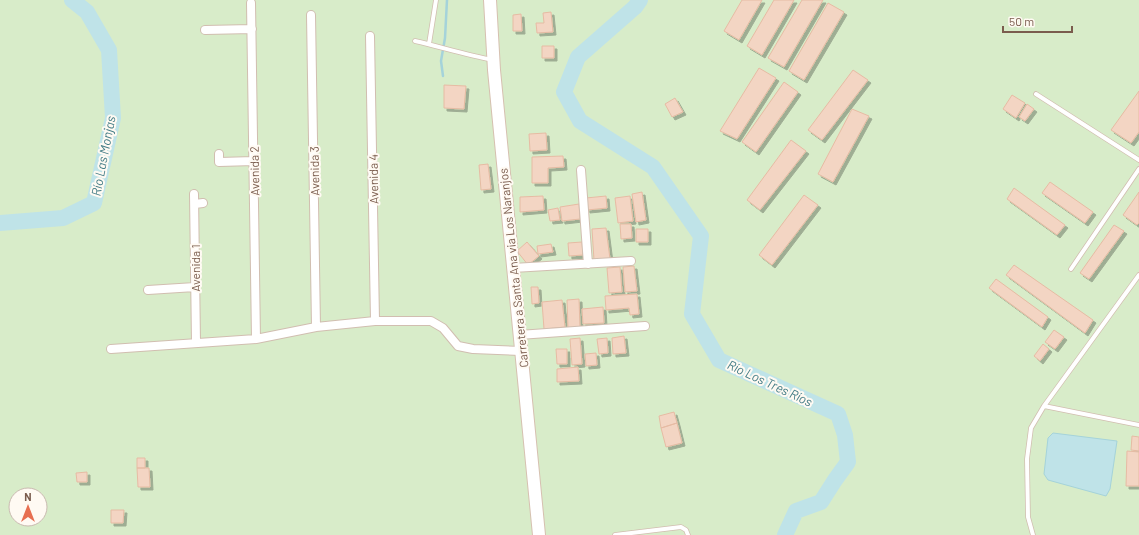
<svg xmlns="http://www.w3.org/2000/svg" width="1139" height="535" font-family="Barlow,sans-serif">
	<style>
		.green { fill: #d8ecc9; fill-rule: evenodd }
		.water { fill: #bfe3e8; stroke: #a5d3da }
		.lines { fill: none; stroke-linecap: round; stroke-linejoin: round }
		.stream { stroke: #a5d3da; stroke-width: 2.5 }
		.river { stroke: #bfe3e8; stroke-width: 16 }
		.building { fill: #f3d5c3; stroke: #e6bba3; filter: url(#shadow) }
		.lane-casing { stroke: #d1beb0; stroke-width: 5.5 }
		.street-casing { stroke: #d1beb0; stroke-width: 10 }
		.secondary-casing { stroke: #d6c0b0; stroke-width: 14 }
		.lane { stroke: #fff; stroke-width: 4 }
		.street { stroke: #fff; stroke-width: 8 }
		.secondary { stroke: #fff; stroke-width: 12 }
		.labels { text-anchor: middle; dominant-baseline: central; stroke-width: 4; stroke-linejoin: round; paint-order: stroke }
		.street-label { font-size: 12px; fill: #7a5c4d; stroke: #fffaf3 }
		.water-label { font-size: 13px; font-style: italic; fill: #437c86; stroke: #fffaf3 }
	</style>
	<defs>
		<filter id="shadow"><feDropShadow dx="3" dy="3" stdDeviation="0" flood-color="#0004"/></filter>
	</defs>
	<rect width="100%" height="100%" fill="#fdf6ec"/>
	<path class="green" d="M0 0H1139V535H0ZM16 495H40V519H16Z"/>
	<path class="water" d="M1053 433 1117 441 1110 489 1106 496 1048 480 1044 474 1048 438Z"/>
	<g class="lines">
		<path class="stream" d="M443 76 441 61 445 38 447 0"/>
		<path class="river" d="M640 0 635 7 578 57 564 92 580 121 653 167 701 236 692 314 719 360 838 414 845 435 848 462 835 480 821 502 796 511 785 535
			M0 223 63 218 94 203 113 118 109 50 87 12 72 0"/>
	</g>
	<path class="building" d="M742 0H762L739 40 724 31Z
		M774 0H794L762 55 747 46Z
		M802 0H823L784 67 768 58Z
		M828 3 844 12 804 80 789 71Z
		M551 12 553 32 537 33 536 23H544L543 13Z
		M521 14 522 31H513V15Z
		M542 46H554V58H542Z
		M759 68 776 78 737 139 720 131Z
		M853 70 868 80 822 140 808 130Z
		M784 82 798 92 756 152 742 142Z
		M444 85 466 86 464 109 444 108Z
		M1139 91V132L1131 143 1111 130Z
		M1012 95 1025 103 1016 118 1003 109Z
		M675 98 683 112 672 117 665 104Z
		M1027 104 1034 109 1025 121 1019 117Z
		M852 109 869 116 833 182 818 174Z
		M546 133 547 150 530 151 529 134Z
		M791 140 806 151 760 210 747 200Z
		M563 156 564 167 548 168V183H532V157Z
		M488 164 491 189 481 190 479 165Z
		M1050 182 1093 212 1085 223 1042 193Z
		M1014 188 1065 225 1057 235 1007 199Z
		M642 192 646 220 636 222 632 194Z
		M1139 192V223L1137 225 1123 215Z
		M804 195 818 205 772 265 759 255Z
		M543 196 544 210 520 212V197Z
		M606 196 607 208 587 210 586 198Z
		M630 196 633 221 618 223 615 198Z
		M579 204 580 219 562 221 560 207Z
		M558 208 560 220 550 221 548 210Z
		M620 224H631L632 238 621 239Z
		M1114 225 1124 231 1089 279 1080 273Z
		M606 228 610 259 594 260 592 229Z
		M636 229H648V242H636Z
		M527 242 539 256 528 265 517 251Z
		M582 242 583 255 569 256 568 243Z
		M551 244 553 252 538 254 537 246Z
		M1014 265 1093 320 1085 333 1006 275Z
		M634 266 637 291 625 292 623 267Z
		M620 267 622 292 609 293 607 268Z
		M996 279 1048 317 1042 327 989 288Z
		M531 287H538L539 303 532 304Z
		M637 294 639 314 630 315 629 308 606 310 605 296Z
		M579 299 580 327 568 328 567 300Z
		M562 300 565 327 544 329 542 302Z
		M603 307 604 323 583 324 582 309Z
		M1054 330 1064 337 1055 349 1045 342Z
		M624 336 626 353 613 354 612 338Z
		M580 338 582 364 572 365 570 339Z
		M607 338 608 353 599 354 597 339Z
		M1043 344 1049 349 1040 361 1034 356Z
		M556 349H567V364H557Z
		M596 353 597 365 586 366 585 354Z
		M578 367 579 381 557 382V369Z
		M674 412 677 423 661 428 659 416Z
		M677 423 682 443 666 447 661 428Z
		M1132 436 1139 437V451L1131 450Z
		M1127 451 1139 452V486H1126Z
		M137 458H145V468H137Z
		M137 468H149L150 487H138Z
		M87 472V482H77L76 473Z
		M111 510H124L123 523H111Z"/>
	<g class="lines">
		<defs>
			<path id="lane" d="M415 41C441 47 466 55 493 60
				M429 44 436 0
				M1036 94 1139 160
				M1071 269 1139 169
				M1044 406 1139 425
				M615 535 681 527 686 530 688 535
				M1033 535 1028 517 1027 459 1031 428 1044 406 1139 275"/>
			<path id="street" d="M251 3 256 339
				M311 15 316 327
				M205 30 252 29
				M370 36 375 321
				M219 154V162L254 161
				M581 170 588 264
				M194 194 196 343
				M195 204 203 203
				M513 268 631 261
				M148 290 195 287
				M519 335 645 326
				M111 349 256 339 316 327 375 321H431L443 328 458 346 473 349 521 351"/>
			<path id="secondary" d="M490 0 494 70 539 535"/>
		</defs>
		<use href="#lane" class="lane-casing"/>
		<use href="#street" class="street-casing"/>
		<use href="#secondary" class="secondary-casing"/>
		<use href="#lane" class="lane"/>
		<use href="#street" class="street"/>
		<use href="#secondary" class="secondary"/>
	</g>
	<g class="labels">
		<g class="street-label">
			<text transform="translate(254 171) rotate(-91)">Avenida 2</text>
			<text transform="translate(314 171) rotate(-91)">Avenida 3</text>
			<text transform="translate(373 179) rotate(-91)">Avenida 4</text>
			<text transform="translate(195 268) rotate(-90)">Avenida 1</text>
			<text transform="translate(513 268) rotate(-96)">Carretera a Santa Ana via Los Naranjos</text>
		</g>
		<g class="water-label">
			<text transform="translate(103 156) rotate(-79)">Río Las Monjas</text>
			<text transform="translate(770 383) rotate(25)">Río Los Tres Ríos</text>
		</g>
	</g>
	<g transform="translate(28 507)"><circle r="19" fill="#fffaf3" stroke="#cabbb1"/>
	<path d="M0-3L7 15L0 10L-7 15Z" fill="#e76f51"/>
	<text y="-6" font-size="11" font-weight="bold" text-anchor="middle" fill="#7a5c4d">N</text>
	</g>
	<path d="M1003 26v6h69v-6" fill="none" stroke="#7a5c4d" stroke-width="2"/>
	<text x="1009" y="26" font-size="12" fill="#7a5c4d" stroke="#fffaf3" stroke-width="3" paint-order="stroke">50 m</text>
</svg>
